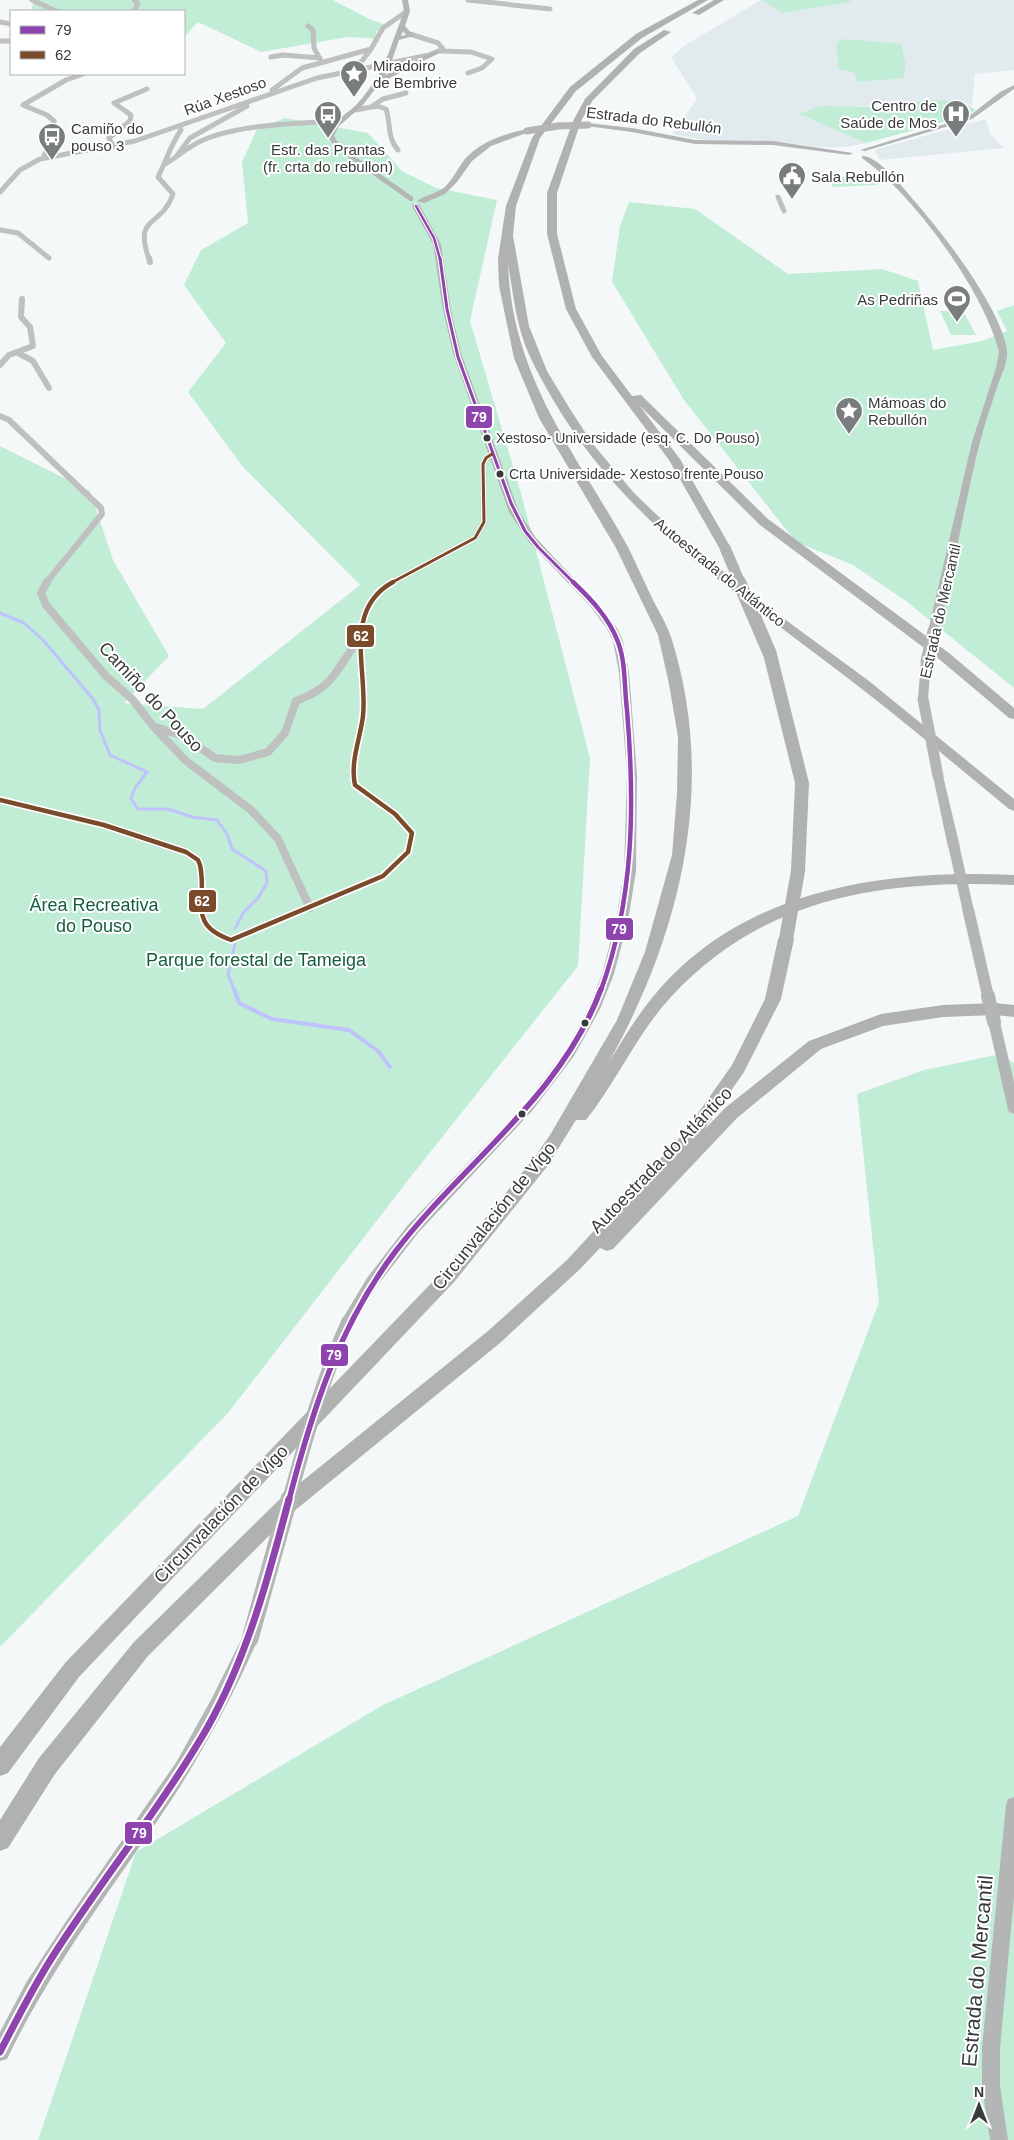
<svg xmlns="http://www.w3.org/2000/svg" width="1014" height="2140" font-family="Arial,sans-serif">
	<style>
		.built { fill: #e1ebee }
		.green { fill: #c1ecd6 }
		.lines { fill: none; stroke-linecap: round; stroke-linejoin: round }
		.stream-far1 { stroke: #bfc3fc; stroke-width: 3 }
		.stream { stroke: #bfc3fc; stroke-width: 4 }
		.street-far2 { stroke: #bfc0c0; stroke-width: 5 }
		.street-far1 { stroke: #bfc0c0; stroke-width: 6 }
		.street { stroke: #bfc0c0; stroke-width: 8 }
		.secondary { fill: #b4b5b5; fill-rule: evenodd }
		.highway { fill: #b0b2b2; fill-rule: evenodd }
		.secondary-bridge-far3 { stroke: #b4b5b5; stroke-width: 7 }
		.secondary-bridge-far2 { stroke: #b4b5b5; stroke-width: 11 }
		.secondary-bridge-far1 { stroke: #b4b5b5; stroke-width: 14 }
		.secondary-bridge { stroke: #b4b5b5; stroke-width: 17 }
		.highway-bridge-far1 { stroke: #b0b2b2; stroke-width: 11 }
		.highway-bridge { stroke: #b0b2b2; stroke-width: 14 }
		.bus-1-far4-casing { stroke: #fff; stroke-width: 4.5 }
		.bus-1-far3-casing { stroke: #fff; stroke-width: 5.5 }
		.bus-1-far2-casing { stroke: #fff; stroke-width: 8 }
		.bus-1-far1-casing { stroke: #fff; stroke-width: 9 }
		.bus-1-casing { stroke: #fff; stroke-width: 11 }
		.bus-2-far1-casing { stroke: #fff; stroke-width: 5.5 }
		.bus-2-casing { stroke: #fff; stroke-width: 8 }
		.bus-1-far4 { stroke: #8e44ad; stroke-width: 2.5 }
		.bus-1-far3 { stroke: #8e44ad; stroke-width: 3 }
		.bus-1-far2 { stroke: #8e44ad; stroke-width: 4.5 }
		.bus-1-far1 { stroke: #8e44ad; stroke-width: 5.5 }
		.bus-1 { stroke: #8e44ad; stroke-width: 7 }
		.bus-2-far1 { stroke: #7a4b2a; stroke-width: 3 }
		.bus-2 { stroke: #7a4b2a; stroke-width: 4.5 }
		.bus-dot { fill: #383b3b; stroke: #fff; stroke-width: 2 }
		.labels { text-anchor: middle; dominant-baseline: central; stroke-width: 4; stroke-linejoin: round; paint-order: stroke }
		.far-bus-label { font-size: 14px; fill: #383b3b; stroke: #fff; text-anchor: start }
		.far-poi-label { font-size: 15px; fill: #383b3b; stroke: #fff; text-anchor: start }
		.far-street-label { font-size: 15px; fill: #383b3b; stroke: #fff }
		.street-label { font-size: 18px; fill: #383b3b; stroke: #fff }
		.park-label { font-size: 18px; fill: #135d3f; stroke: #fff }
		.near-street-label { font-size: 21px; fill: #383b3b; stroke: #fff }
		.line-badge { stroke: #fff; stroke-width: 2 }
		.badge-label { font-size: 14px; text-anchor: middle; font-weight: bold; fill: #fff }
	</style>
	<rect width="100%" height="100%" fill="#f5f8f9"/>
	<path class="built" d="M761 0 783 13 851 2 850 0H1014V70L975 74 972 106 961 101 849 107 800 114 866 143 848 147H820L784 142 704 140 672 134 697 99 671 57 684 46Z
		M986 119 990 134 1004 148 880 160 875 152 877 149Z"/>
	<path class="green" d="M34 0H333L369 19 386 25 376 32 378 39 348 37 261 52 198 22 184 37V11H31Z
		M761 0H850L851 2 782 13Z
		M845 39 901 44 906 65 903 78 858 82 854 72 838 69 837 42Z
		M928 100 961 101 976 110 962 117 866 143 799 114 820 106 878 107Z
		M285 118 368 133 402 171 436 188 497 200 470 321 522 497 590 758 578 966 409 1179 228 1413 0 1647V446L90 491 113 560 169 656 124 703 203 709 360 585 243 467 188 392 226 343 184 285 201 250 248 223 242 162 257 129Z
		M872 176 877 185 833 187 828 177Z
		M629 202 695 209 788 274 882 269 918 281 933 350 982 341 1007 331 997 311 1014 305V688L906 601 853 565 796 542 684 400 612 282 620 226Z
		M940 311H963L976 335H951Z
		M1001 1054 1014 1063V2140H38L136 1852 383 1705 798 1516 879 1302 857 1094 924 1070Z"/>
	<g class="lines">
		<path class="stream-far1" d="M0 613 24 623 43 640 93 699 99 710 100 730 110 755 147 772 135 788 131 799 138 809H168L192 817 217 820 227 834 232 849 266 871 267 883 258 898 244 912 235 928
			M234 990 228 974 235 944"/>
		<path class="stream" d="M234 989 239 1003 272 1019 349 1030 378 1051 390 1067"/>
		<path class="street-far2" d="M32 0 56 11
			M134 0 138 4 134 11
			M468 0 550 9
			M0 22 11 24
			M308 26 313 30 314 48 321 61
			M0 41H11
			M441 51 471 52 492 59 482 68 468 73
			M271 57 283 55 320 58
			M350 67 362 61 371 49
			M272 90 302 68 371 49 383 28 407 11
			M371 107 383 99 406 93
			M355 110 377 106 386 109C391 124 387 138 398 150
			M113 147 109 138 130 121 131 115 114 103 147 89
			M47 157 44 155 53 140 54 121 47 115 23 105 66 80 83 74
			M176 157 190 138 247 106
			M165 164C177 157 188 147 201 141 237 124 301 123 341 121
			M0 192 20 170 40 159 135 141 317 78 429 55 443 49 438 43 410 34
			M778 197 784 211
			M0 230 18 233 49 258
			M149 259C133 214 161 229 173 194L158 177C166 161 171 144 181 130L180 126"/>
		<path class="street-far1" d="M149 258 150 262
			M18 353 33 361 49 388
			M0 365 9 355 33 346 30 327 21 317 22 299
			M0 416 9 420 101 508 102 514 46 583
			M391 583 475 538 484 522 483 464 486 458 492 454"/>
		<path class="street" d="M47 582 41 593 46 605 106 676 133 700 153 726 185 760 251 810 278 839 310 908
			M156 727 183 736 215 758 239 760 268 752 285 733 296 701C338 685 334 669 360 639
			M0 800 104 825 186 852 198 860 200 865C208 902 186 924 231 940L383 876 408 852 412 833 395 814 355 785C350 762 360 740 363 716 368 671 342 610 393 582"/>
		<path class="secondary" d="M402 0H408L410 11 405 26 414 36 399 40 392 60 389 62 386 60 404 11ZM403 31 406 35 401 36Z
			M436 51 441 52 380 83 362 106 338 127 334 136 340 146 413 197V201H410L335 148 328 136C333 120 346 115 357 104 368 92 376 79 385 65L390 66 385 75Z
			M1014 85V89L972 119 865 151 860 150 968 117 1000 92Z
			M588 123 632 128 695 140 773 141 853 153 849 155 773 145 695 144 632 132 586 126V124Z
			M527 129 529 130V132L491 146 472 161 457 182 445 194 424 203 417 201C425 195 436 194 445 187 453 179 458 168 465 159 481 141 504 134 527 129Z
			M862 156C877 154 907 192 917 204 945 236 1002 310 1007 351 1008 362 1002 374 998 384 992 403 985 422 980 442 966 496 957 553 944 608L938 631 933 634 928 631 972 442 996 368 999 352C984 291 913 194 862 158Z
			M413 204H419L441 244 451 310 461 353 519 512 536 538 597 603 617 628 623 641 629 672 637 775 636 871 628 921 614 974 600 1009 574 1056 532 1111 418 1233 377 1286 353 1326 348 1328 343 1326 341 1322 343 1318 367 1278 408 1225 524 1105 566 1050 588 1009 602 974 616 921 624 871 627 775 619 672 613 641 607 629 591 607 529 542 509 512 453 353 443 310 433 244 412 206Z
			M926 658 931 661 928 699 923 702 918 699 921 661Z
			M938 773 943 776 960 847 954 851 948 847 933 776Z
			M968 905 974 909 994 996 988 1000 982 996 962 909Z
			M994 1017 1000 1022 1014 1082V1114L1009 1112 1008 1109 988 1022Z
			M250 1631 256 1634 258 1639C235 1692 207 1744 176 1793 118 1881 53 1963 7 2059L0 2061V2032L27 1981 67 1920 177 1761 212 1698 244 1634Z
			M1014 1797V1897L1000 2048V2086L1008 2140H990L982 2086V2048L1006 1805 1008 1799Z"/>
		<path class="highway" d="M698 0H708L642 38 576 91 540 138 516 206 513 236 529 326 547 371 570 409 592 443 634 493 680 537 768 607 869 681 1014 799V811L1009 809C959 768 910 726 858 686 747 600 624 523 552 398 539 375 525 351 519 325 514 306 512 285 508 265 513 380 576 452 628 547 637 565 645 584 654 602 660 613 667 625 671 637 718 784 681 936 606 1067 622 1041 637 1015 657 992 746 888 886 869 1014 875V885C884 879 762 897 670 998 637 1034 617 1081 586 1120H576L546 1168 455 1281 79 1677 8 1773 0 1776V1747L65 1663 443 1271 534 1158 550 1135 617 1020 645 952 672 855 677 794 678 737 669 684 658 635 616 548 539 418 514 358 499 286 498 259 506 206 532 138 570 87 636 34Z
			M714 0H724L699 15 692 13Z
			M664 30 671 32 640 53 593 100 581 121 557 193V234L576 309 602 356 632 396 641 395 768 519 949 653 1014 708V719L1009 718 939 659 760 525 639 405 680 459 731 548 729 551H721L669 460 592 357 566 309 547 234V193L573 121 585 99 634 49Z
			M770 650 777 654 809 783 805 871 798 876 791 871 795 783 763 654Z
			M786 934 791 935 794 939 781 999 744 1072 704 1130 725 1108 809 1041 881 1014 943 1005 995 1003 1014 1005V1017L995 1015 943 1017 883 1026 821 1049 737 1118 613 1249 607 1251 600 1248 579 1270 500 1343 293 1512 148 1656 55 1774 8 1848 0 1851V1820L39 1758 134 1642 279 1500 488 1331 567 1260 684 1133 732 1065 765 999 778 939 781 935Z"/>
		<path class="secondary-bridge-far3" d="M387 66 389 60
			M527 131 558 126 588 125"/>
		<path class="secondary-bridge-far2" d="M926 661 933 631
			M923 699 938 776
			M954 847 968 909"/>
		<path class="secondary-bridge-far1" d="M988 996 994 1022
			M289 1500C306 1439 322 1380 348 1322"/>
		<path class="secondary-bridge" d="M250 1639 289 1499"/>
		<path class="highway-bridge-far1" d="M725 548 740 583"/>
		<path class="highway-bridge" d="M739 582 770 654
			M786 939 798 871"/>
		<defs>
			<path id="bus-1-far4" d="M416 206 434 238 440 259"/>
			<path id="bus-1-far3" d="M440 258 447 309 458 357 511 503 525 531 538 547 574 583"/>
			<path id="bus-1-far2" d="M573 582C591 599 609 618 618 642 626 663 624 687 627 710 635 805 634 899 601 990"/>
			<path id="bus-1-far1" d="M289 1500C312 1411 339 1326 395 1252 463 1163 561 1097 601 989"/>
			<path id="bus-1" d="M0 2052C17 2019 33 1987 53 1956 102 1879 160 1809 206 1730 247 1658 268 1579 289 1499"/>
			<path id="bus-2-far1" d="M391 583 475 538 484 522 483 464 486 458 492 454"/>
			<path id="bus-2" d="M0 800 104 825 186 852 198 860 200 865C208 902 186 924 231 940L383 876 408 852 412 833 395 814 355 785C350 762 360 740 363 716 368 671 342 610 393 582"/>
		</defs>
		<use href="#bus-1-far4" class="bus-1-far4-casing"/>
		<use href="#bus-1-far3" class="bus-1-far3-casing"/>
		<use href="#bus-1-far2" class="bus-1-far2-casing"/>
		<use href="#bus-1-far1" class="bus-1-far1-casing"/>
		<use href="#bus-1" class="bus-1-casing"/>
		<use href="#bus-2-far1" class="bus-2-far1-casing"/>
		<use href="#bus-2" class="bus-2-casing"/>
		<use href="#bus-1-far4" class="bus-1-far4"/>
		<use href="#bus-1-far3" class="bus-1-far3"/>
		<use href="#bus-1-far2" class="bus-1-far2"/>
		<use href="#bus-1-far1" class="bus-1-far1"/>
		<use href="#bus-1" class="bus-1"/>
		<use href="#bus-2-far1" class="bus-2-far1"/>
		<use href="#bus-2" class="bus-2"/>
	</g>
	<defs>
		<symbol id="sight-pin" viewBox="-11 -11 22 30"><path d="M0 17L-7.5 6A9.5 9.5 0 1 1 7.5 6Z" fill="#7a7d7e" stroke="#fff"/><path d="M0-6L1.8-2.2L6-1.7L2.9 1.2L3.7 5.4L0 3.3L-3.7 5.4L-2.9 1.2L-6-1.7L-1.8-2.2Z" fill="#fff"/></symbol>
		<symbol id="hospital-pin" viewBox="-11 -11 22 30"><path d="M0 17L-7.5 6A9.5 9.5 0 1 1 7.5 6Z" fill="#7a7d7e" stroke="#fff"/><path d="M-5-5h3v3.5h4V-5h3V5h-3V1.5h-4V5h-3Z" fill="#fff"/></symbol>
		<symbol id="bus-pin" viewBox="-11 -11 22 30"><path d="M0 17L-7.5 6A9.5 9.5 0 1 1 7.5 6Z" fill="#7a7d7e" stroke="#fff"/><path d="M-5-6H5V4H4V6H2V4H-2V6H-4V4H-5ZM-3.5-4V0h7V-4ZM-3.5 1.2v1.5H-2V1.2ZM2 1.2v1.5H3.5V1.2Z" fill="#fff"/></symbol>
		<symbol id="civic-pin" viewBox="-11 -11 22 30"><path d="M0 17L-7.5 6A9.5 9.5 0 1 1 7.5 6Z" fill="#7a7d7e" stroke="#fff"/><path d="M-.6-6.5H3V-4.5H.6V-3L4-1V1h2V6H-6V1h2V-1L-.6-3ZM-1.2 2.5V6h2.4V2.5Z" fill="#fff"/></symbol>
		<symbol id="stadium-pin" viewBox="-11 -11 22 30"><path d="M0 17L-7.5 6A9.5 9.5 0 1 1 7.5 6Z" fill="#7a7d7e" stroke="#fff"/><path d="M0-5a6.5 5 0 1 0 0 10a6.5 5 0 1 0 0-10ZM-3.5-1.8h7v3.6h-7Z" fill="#fff"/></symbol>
	</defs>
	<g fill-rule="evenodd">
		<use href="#sight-pin" x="338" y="58" width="32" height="43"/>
		<use href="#hospital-pin" x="940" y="98" width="32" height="43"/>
		<use href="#bus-pin" x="312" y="99" width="32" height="43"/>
		<use href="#bus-pin" x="36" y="121" width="32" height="43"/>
		<use href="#civic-pin" x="776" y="160" width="32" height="43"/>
		<use href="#stadium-pin" x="941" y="283" width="32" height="43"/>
		<use href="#sight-pin" x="833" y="395" width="32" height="43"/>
	</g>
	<g class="bus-dot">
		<circle cx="487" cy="438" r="4.5"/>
		<circle cx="500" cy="474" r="4.5"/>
		<circle cx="585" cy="1023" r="4.5"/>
		<circle cx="522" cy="1114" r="4.5"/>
	</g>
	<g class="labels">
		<g class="far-bus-label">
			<text x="496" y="438">Xestoso- Universidade (esq. C. Do Pouso)</text>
			<text x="509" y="474">Crta Universidade- Xestoso frente Pouso</text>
		</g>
		<g class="far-poi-label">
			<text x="373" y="65">Miradoiro<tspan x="373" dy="17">de Bembrive</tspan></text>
			<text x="937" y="105" text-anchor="end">Centro de<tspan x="937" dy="17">Saúde de Mos</tspan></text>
			<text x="71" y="128">Camiño do<tspan x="71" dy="17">pouso 3</tspan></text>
			<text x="328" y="149" text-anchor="middle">Estr. das Prantas<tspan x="328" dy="17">(fr. crta do rebullon)</tspan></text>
			<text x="811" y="176">Sala Rebullón</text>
			<text x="938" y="299" text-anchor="end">As Pedriñas</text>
			<text x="868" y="402">Mámoas do<tspan x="868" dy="17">Rebullón</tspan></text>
		</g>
		<g class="far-street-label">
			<text transform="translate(225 96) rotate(-20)">Rúa Xestoso</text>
			<text transform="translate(654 120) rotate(7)">Estrada do Rebullón</text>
			<text transform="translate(720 572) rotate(39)">Autoestrada do Atlántico</text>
			<text transform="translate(940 611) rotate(-77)">Estrada do Mercantil</text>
		</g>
		<g class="street-label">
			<text transform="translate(151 697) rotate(47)">Camiño do Pouso</text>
			<text transform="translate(661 1160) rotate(-46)">Autoestrada do Atlántico</text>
			<text transform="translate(494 1216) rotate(-51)">Circunvalación de Vigo</text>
			<text transform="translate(221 1514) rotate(-46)">Circunvalación de Vigo</text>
		</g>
		<g class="park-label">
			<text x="94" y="905">Área Recreativa<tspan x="94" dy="21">do Pouso</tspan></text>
			<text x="256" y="960">Parque forestal de Tameiga</text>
		</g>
		<g class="near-street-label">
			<text transform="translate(977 1971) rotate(-85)">Estrada do Mercantil</text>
		</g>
	</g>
	<g class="line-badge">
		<rect x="465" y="405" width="28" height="24" rx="5" fill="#8e44ad"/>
		<rect x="346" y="624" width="29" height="24" rx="5" fill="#7a4b2a"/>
		<rect x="188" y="889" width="29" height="24" rx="5" fill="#7a4b2a"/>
		<rect x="605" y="917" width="29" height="24" rx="5" fill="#8e44ad"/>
		<rect x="320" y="1343" width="29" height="24" rx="5" fill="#8e44ad"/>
		<rect x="124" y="1821" width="29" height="24" rx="5" fill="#8e44ad"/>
	</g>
	<g class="badge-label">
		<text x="479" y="422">79</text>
		<text x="361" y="641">62</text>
		<text x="202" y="906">62</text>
		<text x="619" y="934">79</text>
		<text x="334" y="1360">79</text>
		<text x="139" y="1838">79</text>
	</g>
	<rect x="10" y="10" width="175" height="65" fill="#ffffff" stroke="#afb1b1"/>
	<rect x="20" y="26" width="25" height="8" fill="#8e44ad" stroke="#afb1b1"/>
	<text x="55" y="35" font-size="15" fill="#383b3b">79</text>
	<rect x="20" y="51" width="25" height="8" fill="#7a4b2a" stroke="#afb1b1"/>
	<text x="55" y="60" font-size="15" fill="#383b3b">62</text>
	<g transform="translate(979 2105)" stroke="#ffffff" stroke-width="4" paint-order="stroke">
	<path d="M0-4L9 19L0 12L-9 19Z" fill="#383b3b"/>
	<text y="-8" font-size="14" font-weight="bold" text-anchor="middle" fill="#383b3b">N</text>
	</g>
</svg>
